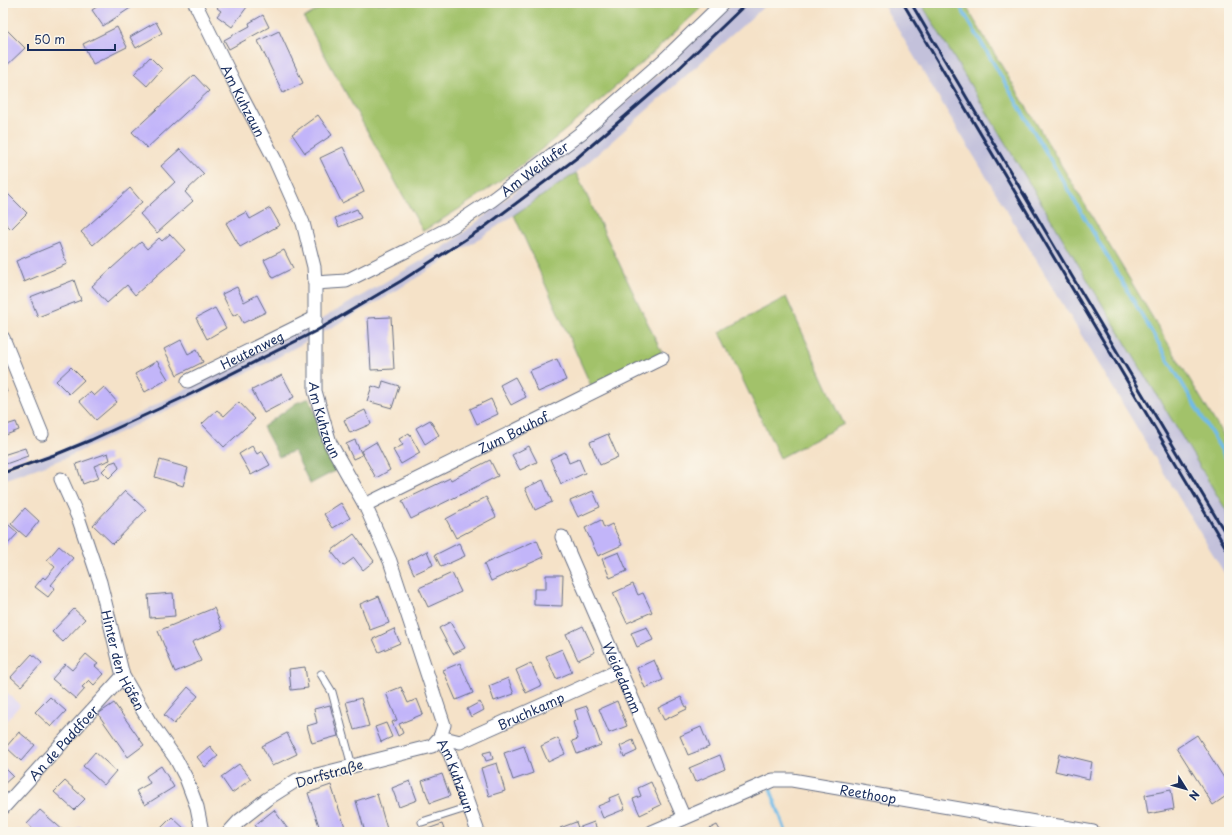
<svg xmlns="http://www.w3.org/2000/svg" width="1232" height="835" font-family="'Playpen Sans',sans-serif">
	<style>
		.built { fill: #ded5f5 }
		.industrial { fill: #c3c1db }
		.green { fill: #a2c26b; stroke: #5e7864 }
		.forest { fill: #81a85f; stroke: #4e6c5e }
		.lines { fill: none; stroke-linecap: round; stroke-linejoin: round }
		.stream { stroke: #6fbbe8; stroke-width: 3.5 }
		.building { fill: #c2b5f9 }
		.service-casing { stroke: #676e83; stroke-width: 9 }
		.minor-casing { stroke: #676e83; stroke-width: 15 }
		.service { stroke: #fff; stroke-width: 7 }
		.minor { stroke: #fff; stroke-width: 13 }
		.rail { stroke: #1b2f5e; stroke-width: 3 }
		.labels { text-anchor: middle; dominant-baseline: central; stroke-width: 3; stroke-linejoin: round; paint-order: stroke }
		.street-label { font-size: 13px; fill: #1b2f5e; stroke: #fbf7ec }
	</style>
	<rect width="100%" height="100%" fill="#fbf7ec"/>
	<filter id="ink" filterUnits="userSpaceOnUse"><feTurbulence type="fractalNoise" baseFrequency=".025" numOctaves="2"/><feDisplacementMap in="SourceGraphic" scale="8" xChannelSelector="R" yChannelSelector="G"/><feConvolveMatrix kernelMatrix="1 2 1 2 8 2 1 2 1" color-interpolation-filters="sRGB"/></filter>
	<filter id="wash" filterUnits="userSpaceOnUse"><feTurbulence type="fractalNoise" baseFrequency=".012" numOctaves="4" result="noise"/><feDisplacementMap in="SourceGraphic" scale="16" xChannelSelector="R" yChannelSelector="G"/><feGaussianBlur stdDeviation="0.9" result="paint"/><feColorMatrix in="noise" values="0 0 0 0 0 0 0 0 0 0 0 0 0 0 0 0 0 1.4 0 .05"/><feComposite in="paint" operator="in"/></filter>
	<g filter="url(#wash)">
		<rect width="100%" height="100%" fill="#f5e2c8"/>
		<path class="built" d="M3 689 20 705 3 725Z"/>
		<path class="industrial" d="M734 3H768L576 173 474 242 381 300 271 361 63 459 3 480V469L60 450 136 415 320 320 433 254 453 241 611 115 658 75Z
			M882 3H921L1229 515V581Z"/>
		<path class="green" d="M329 3H706C618 86 528 170 423 231L304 18Z
			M921 3H964L1229 445V515Z
			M576 173 662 353 592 388 514 215Z
			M786 297 844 424 780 458 720 332Z"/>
		<path class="forest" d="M310 398 335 471 310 484 294 451 279 457 263 427 296 403Z"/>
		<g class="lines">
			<path class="stream" d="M958 3 1229 463
				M770 788 786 832"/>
		</g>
		<g id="blocks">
			<path class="building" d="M103 3H138L103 26 92 10Z
				M221 3H250L232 27 217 16 221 11 217 8Z
				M263 15 269 27 229 49 224 40 250 26 249 23Z
				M156 22 162 33 136 48 130 37Z
				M117 27 127 47 93 64 83 44Z
				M7 30 25 48 3 69V34Z
				M279 31 303 83 283 93 258 41Z
				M150 57 162 69 147 86 134 74Z
				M194 75 209 91 147 148 132 132Z
				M318 115 332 135 305 153 292 134Z
				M343 147 364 192 342 203 320 158Z
				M180 149 204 174 185 192 193 201 157 233 140 214 175 182 161 166Z
				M130 188 142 202 93 245 81 232Z
				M5 191 27 213 11 229 3 221V194Z
				M270 208 280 225 240 247 226 223 246 212 250 219Z
				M357 209 361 218 339 227 335 218Z
				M170 234 185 250 135 295 127 285 107 303 92 286 141 242 147 249 159 238 162 241Z
				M59 243 67 264 24 282 16 261Z
				M284 250 293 268 273 278 264 260Z
				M74 280 81 300 38 317 30 297Z
				M237 287 244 302 257 295 266 312 243 323 238 313 233 316 222 294Z
				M215 308 226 328 207 339 196 318Z
				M391 317 394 369 371 370 368 318Z
				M181 340 188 354 197 349 203 362 177 375 164 349Z
				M557 359 566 380 538 392 529 371Z
				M157 361 168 379 145 392 135 374Z
				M71 367 84 380 69 394 56 381Z
				M282 375 294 397 264 413 252 390Z
				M515 377 526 397 511 405 500 385Z
				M3 381 7 392 3 393Z
				M383 381 399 386 392 408 367 401 372 386 381 389Z
				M104 387 117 402 96 420 79 401 90 392 94 396Z
				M491 399 498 414 477 424 470 409Z
				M239 402 255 419 224 447 202 424 217 410 224 416Z
				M365 410 371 424 350 433 344 420Z
				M430 420 439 435 425 444 416 428Z
				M16 422 19 430 3 436V426Z
				M409 433 420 453 401 464 393 450 403 445 399 439Z
				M608 434 618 457 600 465 590 442Z
				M355 440 362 455 353 459 346 444Z
				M376 442 390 470 376 478 361 451Z
				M252 446 257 454 262 451 270 465 251 475 239 454Z
				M529 446 537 462 520 470 512 455Z
				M25 448 28 456 3 465V455Z
				M565 452 569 463 579 459 585 473 561 484 550 459Z
				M108 453 110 460 94 466 99 478 83 484 76 464Z
				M160 460 188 468 183 486 155 477Z
				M490 460 498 476 411 519 402 501 450 478 451 480Z
				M116 461 119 468 109 478 102 471 110 463Z
				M543 480 552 502 535 510 525 488Z
				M125 491 146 510 113 544 93 525Z
				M593 491 600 507 578 517 570 501Z
				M486 497 496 517 456 538 446 519Z
				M341 503 350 518 333 528 324 514Z
				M25 508 39 521 26 537 11 524Z
				M3 520 18 533 5 547 3 545Z
				M601 520 604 528 612 524 622 545 598 556 585 528Z
				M354 534 374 561 363 570 354 558 343 566 331 551Z
				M537 540 544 557 491 581 484 564Z
				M459 543 465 556 441 567 435 555Z
				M59 546 73 558 51 585 55 588 48 597 35 587 43 577 45 579 55 567 47 560Z
				M427 551 433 565 414 574 408 561Z
				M619 552 627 571 610 578 602 559Z
				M452 573 461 592 428 607 419 588Z
				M546 575H563L562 606 534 605V589H546Z
				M633 584 638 595 643 593 652 612 627 623 613 593Z
				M173 593 175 616 150 618 148 595Z
				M379 596 389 623 370 630 360 604Z
				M214 608 223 629 192 642 201 661 175 672 158 631Z
				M74 609 85 619 63 642 52 632Z
				M450 622 465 648 453 654 439 628Z
				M583 626 595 652 578 660 566 634Z
				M647 627 653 640 637 647 631 633Z
				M394 629 400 643 379 652 373 639Z
				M562 649 572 672 556 679 546 656Z
				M32 654 42 663 21 686 11 677Z
				M86 654 98 664 95 666 104 674 94 685 89 680 82 687 85 689 76 699 52 679 65 664 72 670Z
				M654 660 663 680 645 688 637 668Z
				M460 663 473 693 456 700 443 670Z
				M531 663 541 686 526 693 516 670Z
				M305 667 308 688 291 690 289 669Z
				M508 678 514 694 494 701 489 686Z
				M188 687 198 696 174 724 164 715Z
				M401 687 408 703 417 699 423 714 399 724 403 733 398 736 392 722 397 720 386 693Z
				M50 697 66 711 51 727 35 712Z
				M681 697 687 709 664 720 658 708Z
				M361 698 369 726 354 730 346 702Z
				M617 701 627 726 609 733 599 709Z
				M480 702 484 710 471 717 467 709Z
				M114 703 144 745 128 757 98 714Z
				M330 705 338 736 312 743 307 726 317 723 314 709Z
				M587 706 601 745 577 754 572 741 578 739 573 722 578 720 575 710Z
				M386 723 392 737 381 742 375 727Z
				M701 727 709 747 688 755 680 736Z
				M19 732 35 745 21 761 6 747Z
				M287 733 297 754 272 766 262 746Z
				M1197 735 1229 786V794L1213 805 1177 748Z
				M558 738 565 754 548 762 541 746Z
				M633 740 637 751 624 757 620 746Z
				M210 746 218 756 205 767 197 757Z
				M524 746 533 773 513 780 504 753Z
				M491 751 493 759 486 761 483 753Z
				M95 752 116 771 104 785 83 766Z
				M1059 754 1092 762 1089 779 1055 771Z
				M720 755 725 769 695 782 689 768Z
				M497 763 505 791 489 796 481 768Z
				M239 764 251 779 232 793 221 777Z
				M3 766 13 776 3 785Z
				M161 766 174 787 145 805 136 791 150 783 146 776Z
				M442 774 450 796 430 803 422 781Z
				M65 781 85 799 74 810 54 792Z
				M410 781 417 800 399 807 392 788Z
				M651 782 661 805 640 815 633 799 641 796 638 788Z
				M331 785 346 830 342 832H321L308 793Z
				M1171 790 1174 809 1148 814 1145 795Z
				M377 794 387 829 378 832H365L356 801Z
				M619 794 625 809 603 818 598 806 610 801 609 798Z
				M40 810 64 831 63 832H36L27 824Z
				M274 810 290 832H260L255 825Z
				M172 817 188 832H157Z
				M576 822 578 828 594 822 598 832H562L560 828Z
				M442 824 445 832H419Z
				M717 825 721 832H703Z
				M79 827 85 832H74Z"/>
		</g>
	</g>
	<g filter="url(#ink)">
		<use href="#blocks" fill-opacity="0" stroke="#676e83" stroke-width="1"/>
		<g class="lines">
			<defs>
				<path id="service" d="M321 674 332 692 352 766
					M422 822 469 807"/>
				<g id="minor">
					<path id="s1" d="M195 3 235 84 275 160 303 223 314 267 315 283V391L330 443 365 505 390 561 444 725 440 737 432 746 297 780 267 799 239 821 229 832"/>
					<path id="s2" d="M315 283 346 281 408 250 453 226 492 200 581 133 664 60 723 3"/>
					<path d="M3 338 42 434"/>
					<path id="s3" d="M188 381 315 318"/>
					<path id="s4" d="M61 479 78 517 100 582 123 676 149 721 176 759 186 778 197 807 202 832"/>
					<path id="s5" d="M365 505 662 358"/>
					<path id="s6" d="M562 537 684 818"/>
					<path id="s7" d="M440 737 460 742 620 670"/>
					<path id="s8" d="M440 737 450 754 478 832"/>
					<path id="s9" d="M3 808 123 676"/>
					<path id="s10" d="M652 832 773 780H792L1093 832"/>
				</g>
			</defs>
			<use href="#service" class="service-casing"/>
			<use href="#minor" class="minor-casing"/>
			<use href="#service" class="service"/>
			<use href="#minor" class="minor"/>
			<path class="rail" d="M903 3 1229 553
				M911 3 1073 278 1229 539
				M3 473 57 454 91 440 191 394 316 331 401 281 483 228 578 157 666 81 747 3"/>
		</g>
	</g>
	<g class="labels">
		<g class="street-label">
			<text stroke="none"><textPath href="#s1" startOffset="109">Am Kuhzaun</textPath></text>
			<text stroke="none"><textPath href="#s2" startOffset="251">Am Weidufer</textPath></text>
			<text stroke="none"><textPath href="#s3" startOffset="71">Heutenweg</textPath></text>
			<text stroke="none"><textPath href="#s1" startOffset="445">Am Kuhzaun</textPath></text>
			<text stroke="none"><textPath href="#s5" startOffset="165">Zum Bauhof</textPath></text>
			<text stroke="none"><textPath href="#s4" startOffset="192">Hinter den Höfen</textPath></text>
			<text stroke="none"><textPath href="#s6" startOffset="153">Weidedamm</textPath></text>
			<text stroke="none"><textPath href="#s7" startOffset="98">Bruchkamp</textPath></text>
			<text stroke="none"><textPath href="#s9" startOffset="89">An de Paddfoer</textPath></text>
			<text transform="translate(329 773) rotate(-16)">Dorfstraße</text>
			<text stroke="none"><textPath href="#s8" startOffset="42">Am Kuhzaun</textPath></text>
			<text stroke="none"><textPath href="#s10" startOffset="228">Reethoop</textPath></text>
		</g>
	</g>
	<rect width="1232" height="835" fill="none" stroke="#fbf7ec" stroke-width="16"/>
	<g transform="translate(1186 789) rotate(127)" stroke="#fbf7ec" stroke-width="3" paint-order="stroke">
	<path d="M0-3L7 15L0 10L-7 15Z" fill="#1b2f5e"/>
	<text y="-6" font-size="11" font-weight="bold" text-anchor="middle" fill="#1b2f5e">N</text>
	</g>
	<path d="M28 44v6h87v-6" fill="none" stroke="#1b2f5e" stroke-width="2"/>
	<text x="34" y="44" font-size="12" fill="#1b2f5e" stroke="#fbf7ec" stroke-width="3" paint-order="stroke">50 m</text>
</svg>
